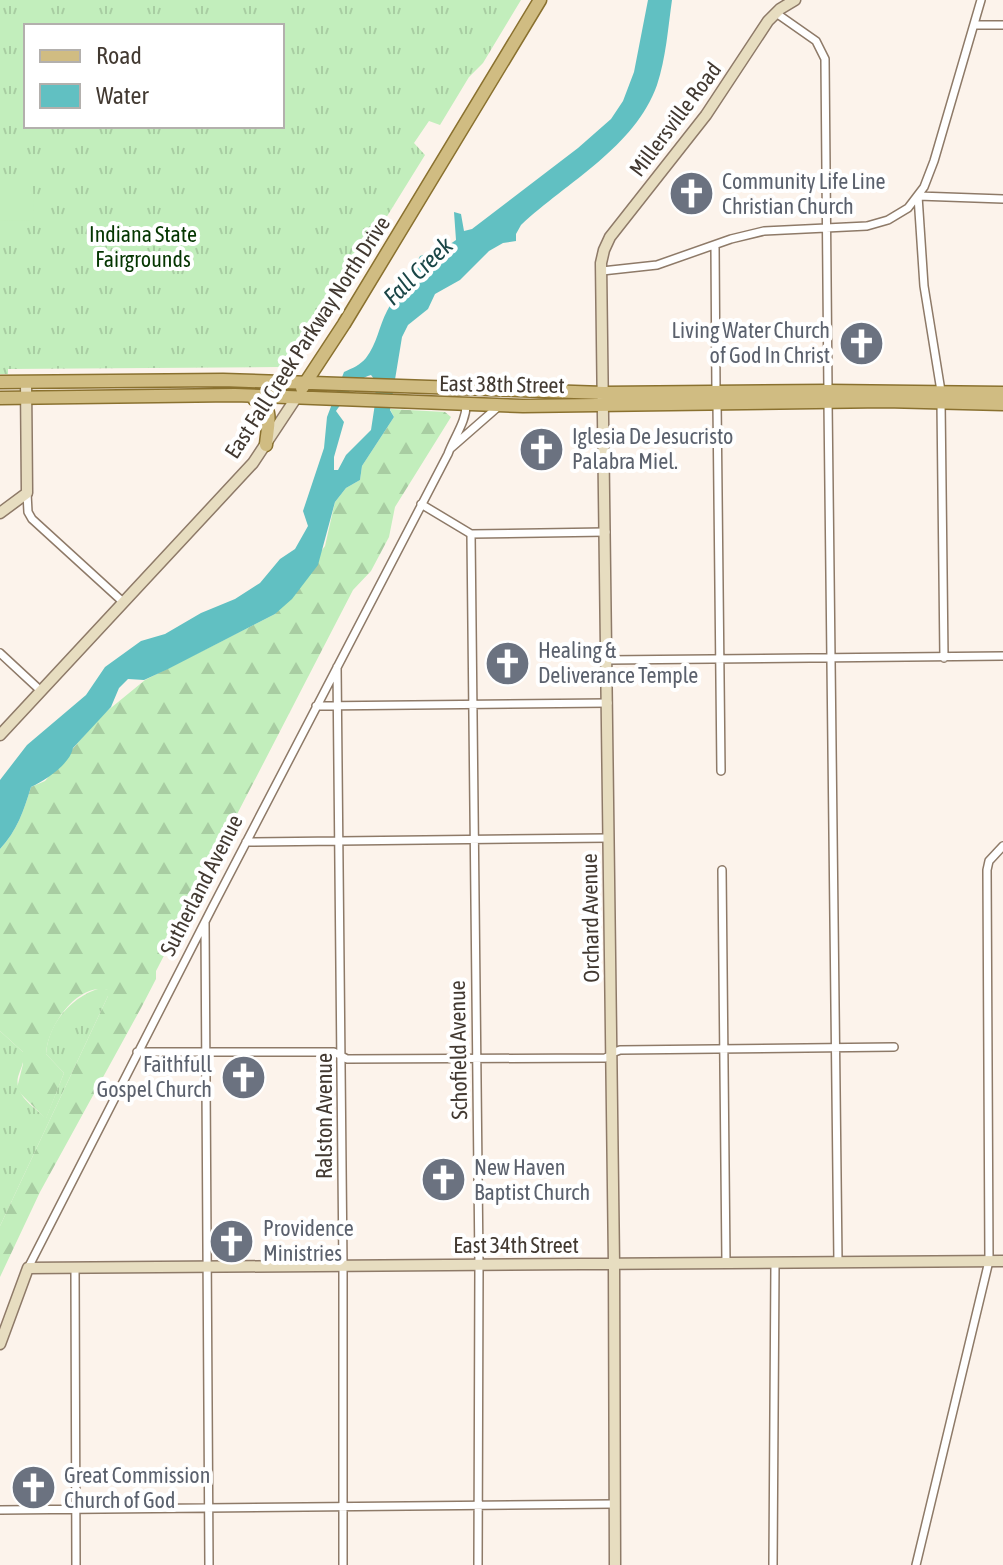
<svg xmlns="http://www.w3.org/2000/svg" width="1003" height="1565" font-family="'Asap Condensed',sans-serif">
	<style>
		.grass { fill: url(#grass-tufts); fill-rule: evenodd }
		.forest { fill: url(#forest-firs) }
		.garden { fill: #c2eebc }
		.water { fill: #61c0c2; fill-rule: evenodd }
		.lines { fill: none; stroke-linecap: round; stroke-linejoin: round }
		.street-casing { stroke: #8e7a68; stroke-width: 10 }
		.secondary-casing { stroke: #8e7a68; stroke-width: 13 }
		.primary-casing { stroke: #8a712f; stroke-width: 15 }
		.street { stroke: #fff; stroke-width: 7 }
		.secondary { stroke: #e7ddc0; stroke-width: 10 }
		.primary { stroke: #d0bc82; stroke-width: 12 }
		.labels { text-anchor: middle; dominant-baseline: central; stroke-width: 8; stroke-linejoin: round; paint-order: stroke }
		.street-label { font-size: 22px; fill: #423931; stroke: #fff }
		.worship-label { font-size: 22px; fill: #5b616d; stroke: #fff; text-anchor: start }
		.park-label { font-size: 22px; fill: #053601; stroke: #fff }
		.water-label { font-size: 24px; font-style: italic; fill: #1a4647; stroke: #fff }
	</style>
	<defs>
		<pattern id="grass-tufts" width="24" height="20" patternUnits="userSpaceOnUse" patternTransform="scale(2)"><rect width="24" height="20" fill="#c2eebc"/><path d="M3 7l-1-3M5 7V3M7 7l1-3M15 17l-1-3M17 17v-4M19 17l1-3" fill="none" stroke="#a8cda2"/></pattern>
		<pattern id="forest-firs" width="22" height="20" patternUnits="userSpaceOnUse" patternTransform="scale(2)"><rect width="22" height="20" fill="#c2eebc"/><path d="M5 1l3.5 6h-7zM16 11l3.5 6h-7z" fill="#a8cda2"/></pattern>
	</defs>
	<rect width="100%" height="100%" fill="#fcf3eb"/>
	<path class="grass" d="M0 0H521L483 63 469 77 440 125 429 121 414 143 425 155 303 352 292 364 279 367 8 369V374H0ZM26 26H282V126H26Z
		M101 988 109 990 108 996 0 1226V1031L23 1052C25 1062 21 1067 18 1077 14 1095 34 1107 46 1118L64 1073 46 1054C48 1023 72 996 101 988Z"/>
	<path class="forest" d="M390 409 445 412 451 417 395 507 389 537 371 571 353 590 156 971V979L141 1008 40 1192 0 1277V1226L108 996V990C77 982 47 1027 46 1054L64 1073 46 1119 21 1094 17 1088 23 1064V1052L0 1031V849C17 831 24 810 31 787L45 781 101 716 145 680 275 614 325 546 335 502 346 488 360 480 362 466 394 417Z"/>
	<path class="garden" d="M0 186H33L34 220 0 221Z"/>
	<path class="water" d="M648 0H672C668 28 666 58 657 85 635 147 567 182 521 225L516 234V241L503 243 489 251 460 280 435 294 428 309 408 325 402 337 390 410 394 417 362 466 360 480 346 488 335 502 318 565 292 599 275 614 168 669 144 680 128 679 119 688 111 707 73 748C70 764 46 780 31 787 24 810 17 831 0 849V780L27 745 86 695 105 667 141 641 165 634 201 613 235 599 260 583 280 559 295 549 308 526 303 511 324 448 327 417 344 372C353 368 360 365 366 358 377 344 379 326 387 311 397 291 412 276 420 256L443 249 456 240 454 212 461 214 464 231 472 229 578 148 611 119 623 101 634 72ZM371 375 374 379 376 397 371 430 346 455 338 470H334V457L344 422 336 411C346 398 354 379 371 375Z"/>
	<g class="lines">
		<defs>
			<path id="street" d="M776 13 816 41 825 59 828 391
				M974 25H1003
				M715 245 716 391
				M602 271 657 265 731 239 764 231 867 226 888 220 908 208 924 187 934 161 981 0
				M941 391 924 286 918 196 1003 199
				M717 402 721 771
				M828 402 838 1262
				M941 402 944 658
				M451 448 499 406
				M27 493 28 512 32 519 123 602
				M421 504 471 534 606 532
				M471 534 479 1265 478 1565
				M0 653 41 691
				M607 660 1003 656
				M337 667 343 1266V1565
				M316 706 608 703
				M246 842 609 838
				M722 870 726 1263
				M205 923 209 1565
				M137 1052H334L347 1059 605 1058 612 1055
				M612 1053 620 1050 894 1047
				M28 1268 212 908 448 454C454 437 467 421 466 403
				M75 1268 76 1565
				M0 1510 614 1504
				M773 1565 775 1263
				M916 1565 989 1261 987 870 989 861 1003 846"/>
			<path id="secondary" d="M0 513 27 493 26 382
				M0 735 253 463 296 398
				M0 1344 28 1268 1003 1261
				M615 1565 614 1264 601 263 604 250 610 237 706 115 768 21 780 9 795 0"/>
			<path id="primary" d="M0 382 223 380 604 393 828 391 1003 393
				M302 388 344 324 540 0
				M0 398 235 395 523 406 885 401 1003 404
				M254 399C276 406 267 427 266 445"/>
		</defs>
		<use href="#street" class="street-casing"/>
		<use href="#secondary" class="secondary-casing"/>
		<use href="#primary" class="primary-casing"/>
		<use href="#street" class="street"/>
		<use href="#secondary" class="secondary"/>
		<use href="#primary" class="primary"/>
	</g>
	<defs>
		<symbol id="church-disc" viewBox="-11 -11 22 22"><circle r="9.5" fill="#6b7280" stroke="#fff"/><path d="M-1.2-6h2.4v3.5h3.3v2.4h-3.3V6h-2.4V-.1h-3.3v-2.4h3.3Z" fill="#fff"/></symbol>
	</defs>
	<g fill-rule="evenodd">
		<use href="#church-disc" x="666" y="168" width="51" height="51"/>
		<use href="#church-disc" x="836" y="318" width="51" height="51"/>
		<use href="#church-disc" x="516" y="424" width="51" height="51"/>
		<use href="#church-disc" x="482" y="638" width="51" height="51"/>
		<use href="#church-disc" x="218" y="1052" width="51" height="51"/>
		<use href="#church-disc" x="418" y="1154" width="51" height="51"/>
		<use href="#church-disc" x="206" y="1216" width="51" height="51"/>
		<use href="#church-disc" x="8" y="1462" width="51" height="51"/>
	</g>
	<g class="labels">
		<g class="street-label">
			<text transform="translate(675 119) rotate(-53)">Millersville Road</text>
			<text transform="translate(307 337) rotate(-57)">East Fall Creek Parkway North Drive</text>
			<text transform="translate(502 384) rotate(1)">East 38th Street</text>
			<text transform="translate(201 885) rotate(-63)">Sutherland Avenue</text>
			<text transform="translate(590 918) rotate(-91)">Orchard Avenue</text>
			<text transform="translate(458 1050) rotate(-91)">Schofield Avenue</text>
			<text transform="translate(324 1116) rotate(-90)">Ralston Avenue</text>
			<text x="516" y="1245">East 34th Street</text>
		</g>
		<g class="worship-label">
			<text x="722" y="181">Community Life Line<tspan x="722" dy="25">Christian Church</tspan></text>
			<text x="830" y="330" text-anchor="end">Living Water Church<tspan x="830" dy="25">of God In Christ</tspan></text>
			<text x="572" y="436">Iglesia De Jesucristo<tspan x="572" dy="25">Palabra Miel.</tspan></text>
			<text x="538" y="650">Healing &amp;<tspan x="538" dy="25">Deliverance Temple</tspan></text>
			<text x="212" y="1064" text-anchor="end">Faithfull<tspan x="212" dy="25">Gospel Church</tspan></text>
			<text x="474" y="1167">New Haven<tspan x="474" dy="25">Baptist Church</tspan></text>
			<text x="263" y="1228">Providence<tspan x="263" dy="25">Ministries</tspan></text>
			<text x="64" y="1475">Great Commission<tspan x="64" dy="25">Church of God</tspan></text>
		</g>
		<g class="park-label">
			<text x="143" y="234">Indiana State<tspan x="143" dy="25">Fairgrounds</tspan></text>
		</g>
		<g class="water-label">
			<text transform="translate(418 271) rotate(-44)">Fall Creek</text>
		</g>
	</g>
	<rect x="24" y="24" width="260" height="104" fill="#ffffff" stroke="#b3b0ad" stroke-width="2"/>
	<rect x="40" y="50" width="40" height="12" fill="#d0bc82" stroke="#b3b0ad" stroke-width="2"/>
	<text x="96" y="64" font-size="24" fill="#423931">Road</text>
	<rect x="40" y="84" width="40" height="24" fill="#61c0c2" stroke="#b3b0ad" stroke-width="2"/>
	<text x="96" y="104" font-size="24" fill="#423931">Water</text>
</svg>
